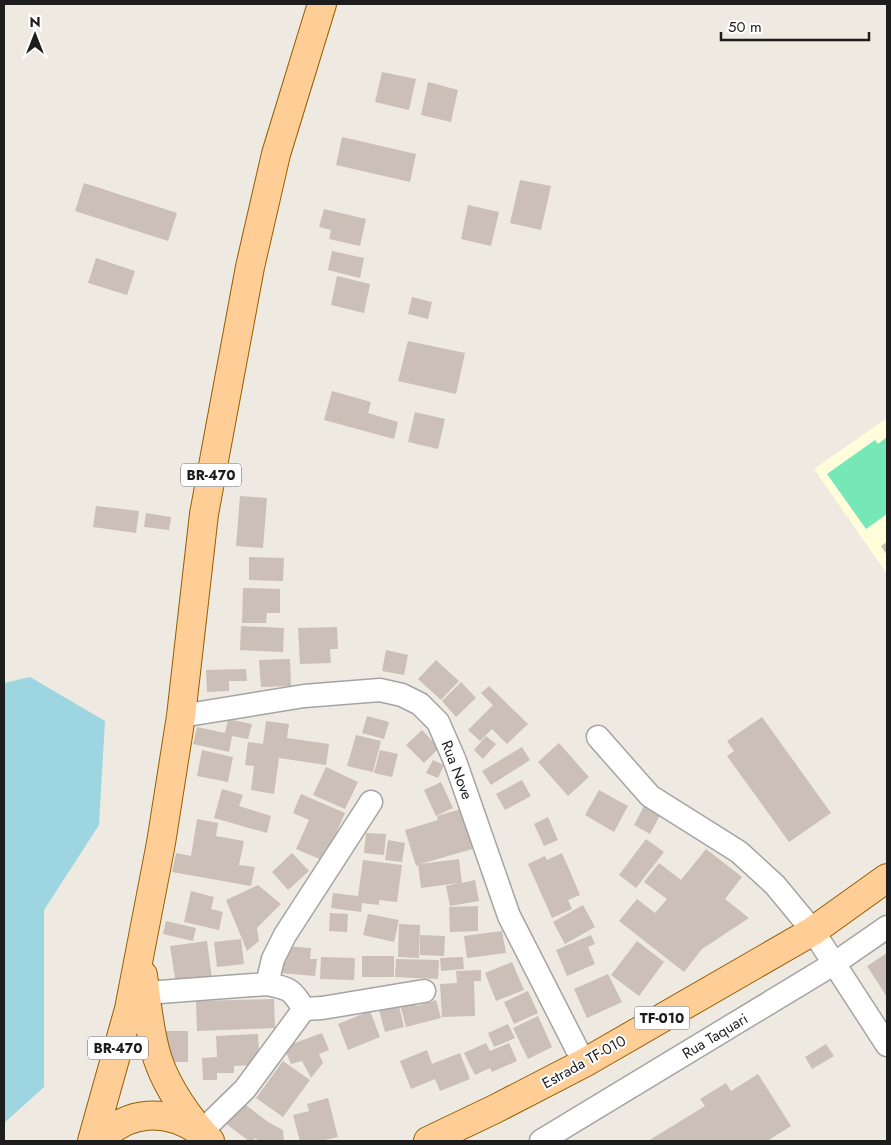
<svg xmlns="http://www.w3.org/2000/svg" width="891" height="1145" font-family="Jost,sans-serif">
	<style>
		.education { fill: #fffdda }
		.pitch { fill: #76e7b7 }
		.water { fill: #9dd5e1 }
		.building { fill: #cbbfb7 }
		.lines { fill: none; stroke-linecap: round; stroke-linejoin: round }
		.minor-casing { stroke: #a4a4a4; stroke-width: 25 }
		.major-casing { stroke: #955e00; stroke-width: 30 }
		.minor { stroke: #fff; stroke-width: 22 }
		.major { stroke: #ffcd96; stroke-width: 28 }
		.labels { text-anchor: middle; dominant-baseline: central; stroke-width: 4; stroke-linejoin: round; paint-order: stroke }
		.shield { fill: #fff; stroke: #616161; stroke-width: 1 }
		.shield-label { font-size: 14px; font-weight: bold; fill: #1d1d1d }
		.street-label { font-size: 15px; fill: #1d1d1d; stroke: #fff }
	</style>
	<rect width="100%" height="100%" fill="#efeae1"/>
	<path class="education" d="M887 418V574L814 469Z"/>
	<path class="pitch" d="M887 437V514L866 529 827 474 875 440 878 444Z"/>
	<path class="water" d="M30 677 105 721 99 825 44 910V1087L4 1123V683Z"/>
	<path class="building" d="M382 72 416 79 409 110 375 102Z
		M428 82 458 90 451 122 421 115Z
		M342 137 416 154 410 182 336 165Z
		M520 180 551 186 541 230 510 223Z
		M84 183 177 213 168 241 75 211Z
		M468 205 499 212 491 246 461 239Z
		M324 209 366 219 360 246 329 239 331 230 319 227Z
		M332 251 364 258 360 278 328 270Z
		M96 258 135 271 127 295 88 283Z
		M337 276 370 284 364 313 331 305Z
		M412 297 432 302 428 319 408 314Z
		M408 341 465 353 456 394 398 381Z
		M332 391 371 402 368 413 398 422 394 439 324 420Z
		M415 412 445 419 438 449 408 442Z
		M240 496 267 498 263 548 236 546Z
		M96 506 139 511 136 533 93 527Z
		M146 513 171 517 169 530 144 527Z
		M887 542V555L881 546Z
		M249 557 284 558 283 581 249 580Z
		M243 588 280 589V613H267L266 623H242Z
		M241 626 284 628 283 652 240 650Z
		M337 627 338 649H330L331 663 300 664 298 628Z
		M386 650 408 655 404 675 382 671Z
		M290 659 291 686 261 687 259 660Z
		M436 660 459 681 441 700 418 679Z
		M246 669 247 681H229V691L207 692 206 670Z
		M461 682 476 698 456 717 442 701Z
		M489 686 528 724 507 744 492 729 480 741 468 730 493 705 481 693Z
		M367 716 389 722 384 739 362 733Z
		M762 717 831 813 789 842 727 756 734 751 727 741Z
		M228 719 252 724 248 739 232 736 229 752 193 744 197 727 225 733Z
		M266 721 289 724 287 738 329 744 326 765 279 758 274 794 251 790 254 766 245 765 248 742 263 744Z
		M422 730 439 748 424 763 406 745Z
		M356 735 381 741 373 772 347 766Z
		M486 736 496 744 483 759 474 750Z
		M559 743 589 777 568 796 538 762Z
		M522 747 530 760 491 785 482 771Z
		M202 750 233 757 228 782 197 776Z
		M380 750 398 754 392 777 374 773Z
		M433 760 444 765 438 778 426 773Z
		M326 767 358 782 345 809 313 795Z
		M522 780 531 796 505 810 496 794Z
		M441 782 453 808 436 816 424 790Z
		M222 789 243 795 239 806 271 816 267 833 214 818Z
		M599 790 628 806 614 832 585 815Z
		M301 794 345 813 324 861 296 849 309 820 293 813Z
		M644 806 660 815 650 834 634 825Z
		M464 808 476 848 420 864 459 859 462 883 475 880 479 901 450 906 446 886 458 883 421 888 418 865 416 866 405 830 438 820 437 816Z
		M548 817 558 840 544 846 534 824Z
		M197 819 218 823 216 836 244 841 239 865 255 867 251 886 172 872 176 853 191 856Z
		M366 833 386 834 384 855 364 853Z
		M646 839 664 852 636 888 619 875Z
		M388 840 405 843 402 862 385 860Z
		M706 849 742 877 725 899 749 918 702 949 684 972 619 921 637 899 655 913 667 899 644 882 659 863 681 880Z
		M292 853 309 871 288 890 272 872Z
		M562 853 580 895 568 900 572 909 552 918 528 864 545 856 547 860Z
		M363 860 402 865 397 902 379 900V905L362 903 361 912 331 908 333 893 358 896Z
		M258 885 281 904 257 928 259 941 247 951 226 900Z
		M191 891 214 897 211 909 223 912 219 930 184 922Z
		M583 905 595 927 565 944 553 922Z
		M478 906V931L450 932 449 907Z
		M330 913 348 914 347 932 329 931Z
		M368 914 399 920 394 942 363 935Z
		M166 921 196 928 193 941 163 934Z
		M399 924 420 925 419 958 398 957Z
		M502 931 506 953 467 958 464 936Z
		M420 935 445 936 444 956 420 955Z
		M591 935 595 944 588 947 595 964 567 976 556 950Z
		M241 939 244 964 217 967 214 942Z
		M207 941 212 979 176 984 170 946Z
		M637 941 664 962 639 996 611 975Z
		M282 946 311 948 310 959H317L315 976 279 973Z
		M887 953V997L867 966Z
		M362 956H394V977H362Z
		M321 957 355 958 354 980 320 979Z
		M463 957 464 969 441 971 440 958Z
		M396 959 439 960 438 979 395 977Z
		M512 962 524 990 496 1001 485 973Z
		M481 970V981H474L475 1016 442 1017 440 984 457 983 456 971Z
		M608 974 622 1002 587 1018 574 989Z
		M528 991 538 1013 514 1024 504 1002Z
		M274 999 275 1028 197 1031 196 1001Z
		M415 1000 417 1006 436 1000 441 1018 406 1027 400 1004Z
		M398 1002 404 1027 385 1032 378 1007Z
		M370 1011 380 1037 348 1050 338 1024Z
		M538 1016 552 1047 528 1059 513 1028Z
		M508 1024 515 1038 494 1047 488 1033Z
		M163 1031H188V1062H163Z
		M322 1033 329 1050 319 1054 323 1063 311 1078 302 1061 291 1064 284 1047Z
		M258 1034 259 1054 250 1065 234 1066V1073H217V1080H203L202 1058 217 1057 216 1036Z
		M486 1043 490 1051 509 1043 517 1061 492 1072 490 1068 475 1075 464 1053Z
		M826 1044 834 1056 812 1069 805 1057Z
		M427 1050 432 1064 460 1053 470 1079 440 1091 435 1079 411 1089 400 1061Z
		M283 1061 310 1080 283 1117 256 1098Z
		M758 1074 791 1126 767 1141H648L705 1106 700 1099 726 1083 731 1091Z
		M328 1098 338 1137 320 1141H300L293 1115 309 1111 307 1104Z
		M242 1102 268 1122 283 1130 284 1141H259L255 1138 253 1141H249L225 1123Z"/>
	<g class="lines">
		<defs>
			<path id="minor" d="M181 716 304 696 380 690 402 695 420 704 438 722 455 761 509 916 584 1063
				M598 737 650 796 739 852 775 885 813 931 887 1045
				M267 984 273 959 285 935 371 802
				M146 993 267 984C291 989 291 989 304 1009L322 1008 424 991
				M201 1132 245 1089 304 1009
				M541 1141 835 963 887 927"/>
			<path id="major" d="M143 975C147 1003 149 1033 158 1060 168 1089 189 1119 210 1141
				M92 1141 129 1009 161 843 181 716 204 514 250 267 276 154 322 4
				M100 1141C127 1109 167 1109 199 1131
				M428 1141 495 1109 584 1063 813 931 887 878"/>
		</defs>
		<use href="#minor" class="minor-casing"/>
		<use href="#major" class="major-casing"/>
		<use href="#minor" class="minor"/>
		<use href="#major" class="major"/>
	</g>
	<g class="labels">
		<g class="shield">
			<rect x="181" y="463.5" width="60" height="23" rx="4"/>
			<rect x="634.5" y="1006.5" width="55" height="23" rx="4"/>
			<rect x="88" y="1036.5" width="60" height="23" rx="4"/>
		</g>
		<g class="shield-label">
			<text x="211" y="475">BR-470</text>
			<text x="662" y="1018">TF-010</text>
			<text x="118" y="1048">BR-470</text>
		</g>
		<g class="street-label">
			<text transform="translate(457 770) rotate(69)">Rua Nove</text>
			<text transform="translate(715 1036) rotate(-31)">Rua Taquari</text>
			<text transform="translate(584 1062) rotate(-29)">Estrada TF-010</text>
		</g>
	</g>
	<rect width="891" height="1145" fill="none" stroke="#1d1d1d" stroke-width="10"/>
	<g transform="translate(35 35)" stroke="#ffffff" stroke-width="4" paint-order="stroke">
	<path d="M0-4L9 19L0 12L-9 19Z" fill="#1d1d1d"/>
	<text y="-8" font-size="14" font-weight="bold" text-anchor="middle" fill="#1d1d1d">N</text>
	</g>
	<path d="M721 32v8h148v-8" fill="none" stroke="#1d1d1d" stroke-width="2.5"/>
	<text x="728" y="32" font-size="15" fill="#1d1d1d" stroke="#ffffff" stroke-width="4" paint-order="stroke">50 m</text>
</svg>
